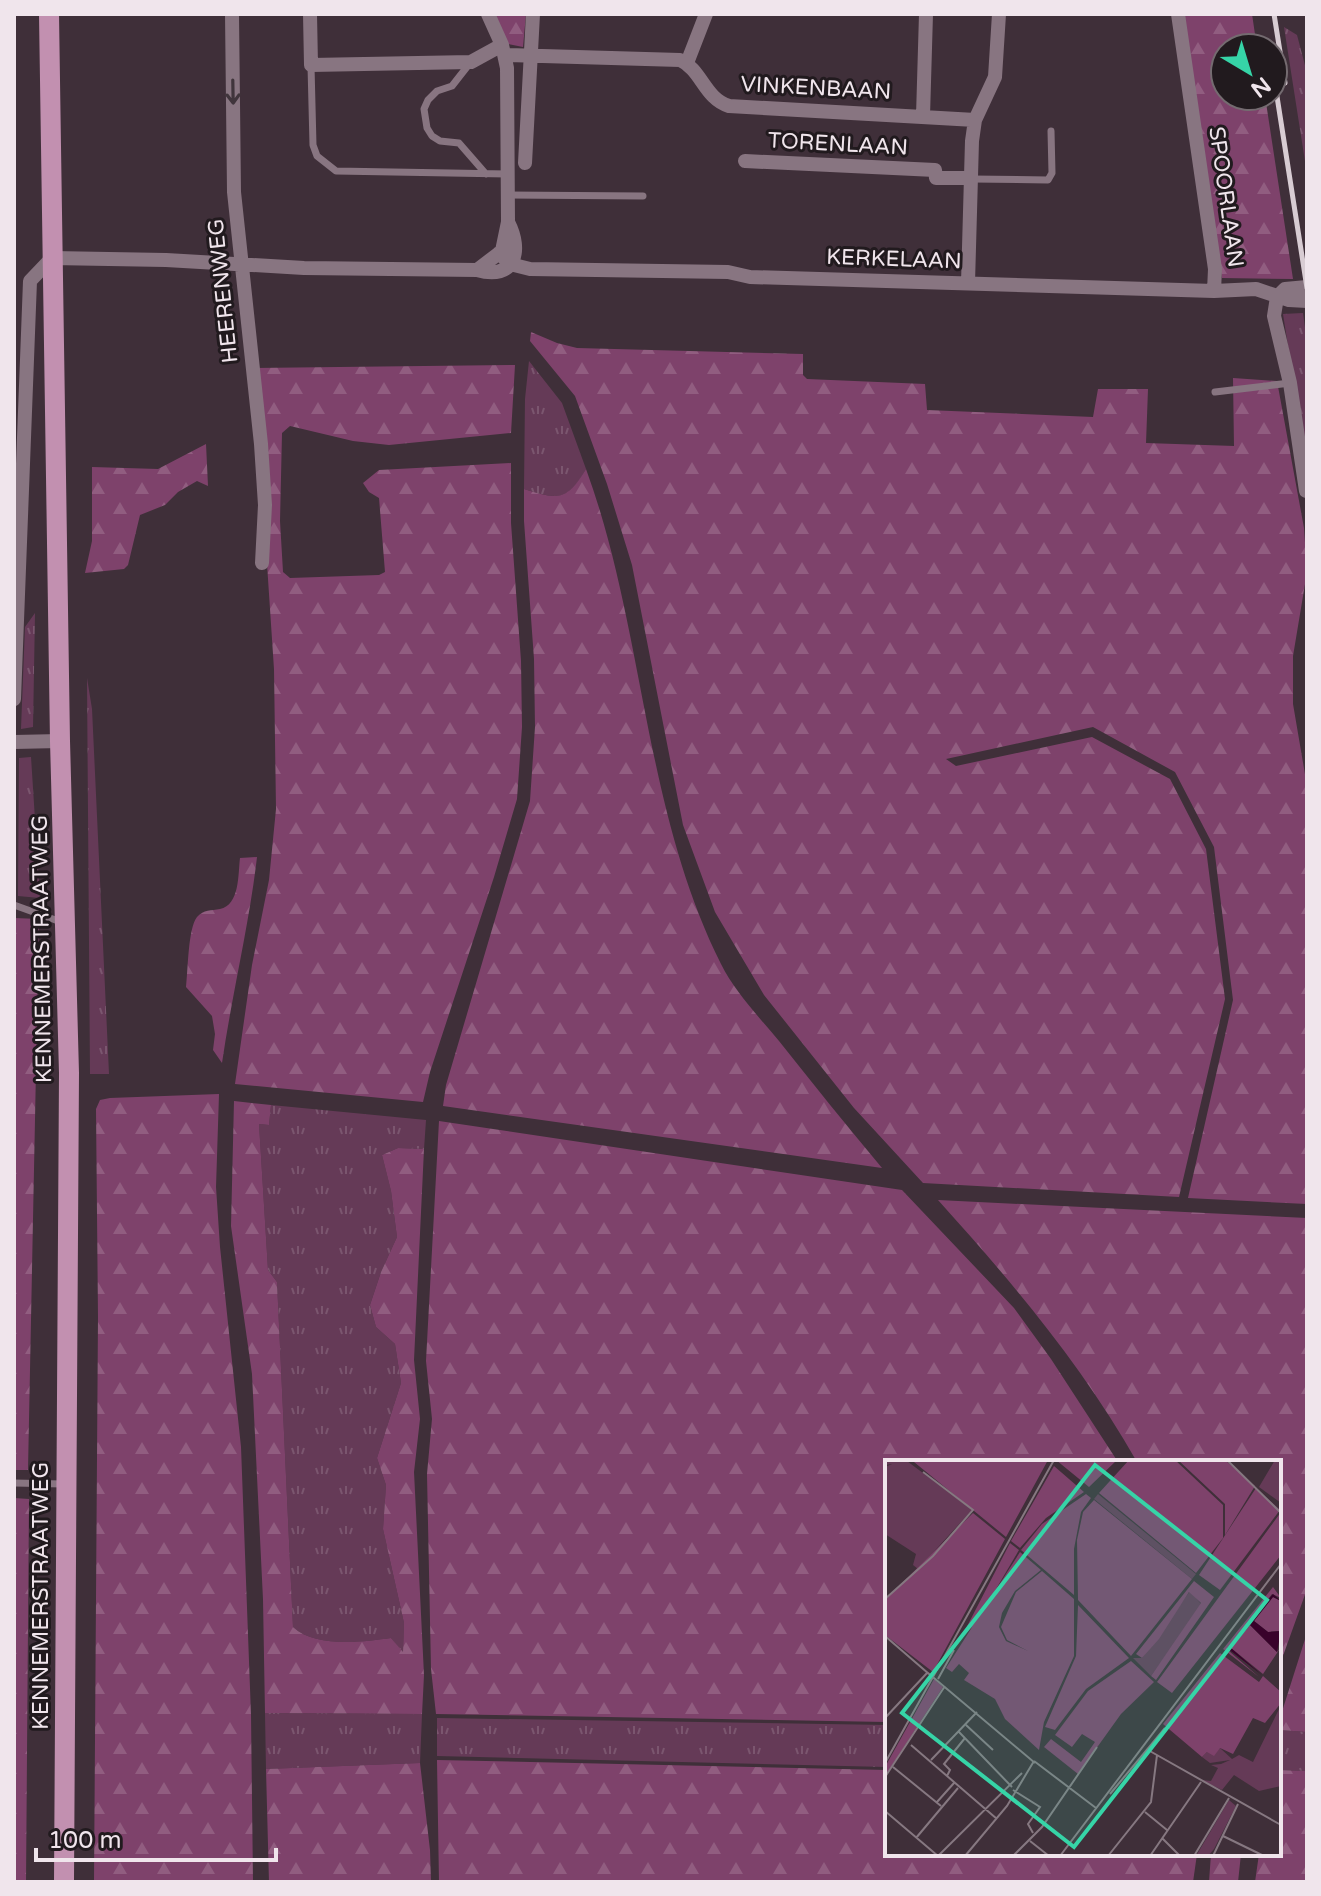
<svg xmlns="http://www.w3.org/2000/svg" width="1321" height="1896" font-family="'Varela Round',sans-serif">
	<style>
		.grass { fill: url(#grass-tufts) }
		.forest { fill: url(#forest-firs) }
		.lines { fill: none; stroke-linecap: round; stroke-linejoin: round }
		.service { stroke: #887581; stroke-width: 7 }
		.minor { stroke: #887581; stroke-width: 14 }
		.primary { stroke: #c290b0; stroke-width: 20 }
		.rail { stroke: #d8ccd3; stroke-width: 5 }
		.oneway { stroke: #40353c }
		.labels { text-anchor: middle; dominant-baseline: central; stroke-width: 6; stroke-linejoin: round; paint-order: stroke }
		.street-label { font-size: 22px; fill: #f0e5ec; stroke: #211a1e }
		.inset-road { fill: none; stroke: #867881; stroke-width: 2 }
		.view { fill: #36d4a7; fill-opacity: 0.15; stroke: #36d4a7; stroke-width: 4 }
		.inset-edge { fill: none; stroke: #f0e5ec; stroke-width: 4 }
	</style>
	<defs>
		<pattern id="grass-tufts" width="24" height="20" patternUnits="userSpaceOnUse" patternTransform="scale(2)"><rect width="24" height="20" fill="#653a57"/><path d="M3 7l-1-3M5 7V3M7 7l1-3M15 17l-1-3M17 17v-4M19 17l1-3" fill="none" stroke="#7b566f"/></pattern>
		<pattern id="forest-firs" width="22" height="20" patternUnits="userSpaceOnUse" patternTransform="scale(2)"><rect width="22" height="20" fill="#7e426b"/><path d="M5 1l3.5 6h-7zM16 11l3.5 6h-7z" fill="#915d80"/></pattern>
	</defs>
	<rect width="100%" height="100%" fill="#3f2f39"/>
	<path class="grass" d="M1284 27 1297 35 1307 73V174Z
		M1303 313 1307 342V465L1283 314Z
		M529 361 562 403 586 469C568 501 558 500 524 489L525 399Z
		M35 613 33 727 21 729 25 627Z
		M87 678 92 709 109 1074H90Z
		M31 757 40 898 18 896 19 758Z
		M271 1105 426 1120 424 1149 398 1148 382 1155 391 1191 397 1237 381 1272 370 1305 376 1327 395 1344 401 1383 377 1458 386 1485 383 1529 404 1623 403 1653 391 1638C363 1642 315 1648 293 1627L277 1282 268 1270 259 1124 269 1125Z
		M265 1713 422 1714 420 1763 266 1769Z
		M437 1718 887 1725V1767L437 1756Z
		M1279 1730 1307 1732V1771L1279 1770Z"/>
	<path class="forest" d="M495 14H526L523 47 508 44Z
		M1184 14H1252L1257 48H1225V96H1265L1293 279 1222 278Z
		M531 332 557 343 577 348 803 354V375L807 379 925 384 927 410 1093 417 1098 389H1148L1146 443 1234 446 1233 378 1277 381 1304 528 1307 572 1293 656V704L1307 786V1204L1188 1198 1233 1000 1214 847 1175 772 1093 727 946 759 956 766 1092 737 1170 779 1206 849 1225 999 1179 1197 923 1183 854 1108 764 995 715 912 683 825 632 565 607 484 575 396 530 341Z
		M515 365 511 433 389 445 353 441 290 426 282 433 280 521 283 572 290 578 379 575 385 572 379 498 369 492 363 483 379 470 511 463V523L521 661 522 727 517 799 494 877 430 1072 423 1102 235 1084 252 965 269 880 276 809 274 669 254 368Z
		M206 444 208 486 197 481 178 492 165 505 140 515 128 565 124 569 85 573 92 541V467L158 469Z
		M586 469C645 630 643 808 721 964 735 992 759 1017 779 1041 813 1084 847 1126 882 1168L443 1106 446 1085 530 801 535 727 534 659 524 521V489C558 500 567 501 586 469Z
		M257 857C249 926 232 994 222 1063L213 1050 215 1034 212 1016 186 987C188 971 188 928 197 917 204 909 211 911 220 909 240 905 238 874 240 858Z
		M14 918 39 919 28 1470H14Z
		M219 1094 216 1187 220 1247 241 1447 251 1715 253 1882H94L98 1317 96 1109 100 1100 110 1098Z
		M234 1101 271 1105 269 1125 259 1124 268 1270 277 1282 293 1627C315 1648 363 1642 391 1638L403 1652 404 1623 383 1529 386 1485 377 1458 401 1383 395 1344 376 1327 370 1305 381 1272 397 1237 391 1191 382 1155 398 1148 424 1149 414 1360 420 1419 414 1472 424 1675 422 1714 265 1713 263 1599 252 1374 231 1226Z
		M439 1121 902 1190 1014 1308 1051 1359 1118 1462H887V1722L436 1714 431 1669 427 1474 432 1419 426 1361Z
		M938 1200 1307 1218V1589L1279 1667V1462H1137C1082 1365 1012 1282 938 1200Z
		M14 1498 29 1499 26 1882H14Z
		M1307 1633V1732L1279 1730V1721Z
		M437 1760 887 1770V1854H1197L1193 1882H439Z
		M420 1763 430 1850 431 1882H269L266 1769Z
		M1279 1770 1307 1771V1882H1255L1259 1854H1279Z
		M1211 1854H1241L1238 1882H1209Z"/>
	<g class="lines">
		<path class="service" d="M470 63 452 86 437 91 428 100 424 109 427 128 432 136 440 141 459 143 486 174
			M311 66 313 145 317 156 336 171 507 174
			M972 179 1048 180 1052 173 1051 131
			M507 195 643 196
			M1215 392 1290 383
			M14 905 61 922
			M14 1483 63 1484"/>
		<path class="minor" d="M232 14 234 192 261 444 265 505 262 563
			M310 14 311 65 471 62 502 45
			M1178 14 1215 269 1214 291
			M505 55 680 60C702 70 704 98 729 106L975 120
			M687 63 706 14
			M923 116 926 14
			M745 161 935 170 936 178H970
			M525 163 533 14
			M499 253 510 264 530 269 728 272 750 277 1214 291 1256 289 1289 300 1307 301
			M477 270 502 251 508 222 507 68 502 45 488 14
			M968 283 972 141 975 120 995 77 999 14
			M1277 297 1274 316 1290 383 1306 491
			M1277 297 1285 289 1307 287
			M14 699 30 281 52 258 166 260 304 268 477 270C515 281 523 251 508 222
			M14 742 60 741"/>
		<path class="primary" d="M49 14 60 741 69 1073 64 1882"/>
		<path class="rail" d="M1274 14 1285 83
			M1273 71 1307 288"/>
	</g>
	<defs><path id="oneway-shaft" d="M-6 0H5M1.5-3L5.5 0L1.5 3" fill="none" stroke-width="1.6" stroke-linecap="round" stroke-linejoin="round" transform="scale(2)"/></defs>
	<use class="oneway" href="#oneway-shaft" transform="translate(233 92) rotate(89)"/>
	<g class="labels">
		<g class="street-label">
			<text transform="translate(816 88) rotate(3)">VINKENBAAN</text>
			<text transform="translate(838 144) rotate(3)">TORENLAAN</text>
			<text transform="translate(1226 197) rotate(82)">SPOORLAAN</text>
			<text transform="translate(894 259) rotate(2)">KERKELAAN</text>
			<text transform="translate(223 291) rotate(-96)">HEERENWEG</text>
			<text transform="translate(42 949) rotate(-91)">KENNEMERSTRAATWEG</text>
			<text transform="translate(41 1596) rotate(-90)">KENNEMERSTRAATWEG</text>
		</g>
	</g>
	<g transform="translate(885 1460)">
		<rect width="396" height="396" fill="#3f2f39"/>
		<path d="M0 0 22 1 87 50 33 109 28 105 31 94 0 74V7L7 4 0 5ZM390 0H396V43L374 27ZM213 34 311 114 307 119 209 39ZM305 131 317 145 266 216 248 198H257ZM396 245V326L374 331 349 315 337 330 316 320 326 321 333 308 326 305 336 304 345 300 325 303 317 297 322 292 335 288 347 299 354 295 368 302ZM344 340 351 346 329 389 323 396H311Z" fill="#653a57"/>
		<path d="M163 0 121 77 29 2 30 0ZM171 0H232L204 27ZM244 0H290L338 45V78L311 113 214 33ZM293 0H340L370 26 340 75V44ZM169 6 199 32 161 58 135 88 126 81ZM371 28 395 50 335 130 314 115ZM201 34 206 38 196 52 189 89V135L136 90 157 64ZM209 40 307 119 246 196 193 140 192 80 198 52ZM396 52V95L287 233 272 222ZM88 53 120 79 48 212 0 175V140ZM125 83 134 90 91 163 76 178ZM135 92 156 110 130 131 117 153 114 167 121 181 143 191 122 180 116 167 131 132 157 111 189 139V196L159 262 154 290 120 259 110 239 79 220 84 213 74 204 67 212 61 208ZM309 121 329 137 271 220 266 216 316 143 304 132 274 179 257 198 251 194ZM388 127 396 138 387 134 344 191 374 217 338 189ZM388 137 396 141V171L383 172 369 161ZM193 145 244 198 201 229 170 270 160 267 191 196ZM365 165 392 192 396 187 378 214 346 188ZM335 193 374 222 378 216 396 232V243L380 263 368 258 348 294 335 288 329 296 322 292 317 297 278 264ZM246 201 269 222 236 254 193 314 159 287 166 279 196 302 210 282 197 274 187 287 170 275 203 231ZM49 219 58 227 0 316V307Z" fill="#7e426b"/>
		<path d="M388 134 396 141 388 137 369 161 383 172 396 171 392 192 365 165 346 188 377 215 342 188Z" fill="#39022b"/>
		<path class="inset-road" d="M342 0 396 53M0 139 48 96 88 50 38 12M0 176 44 214M43 213 150 303M53 219 69 190M0 258 42 213M81 265 108 290M74 272 127 327M26 285 112 359M263 290 396 365M46 300 92 252M149 301 211 348M0 303 169 0M8 307 56 346M62 316 65 310 59 304 80 278M0 317 60 226M128 330 155 347 143 364 148 373M225 334 280 268M52 342 69 323M0 351 53 396M260 352 282 370M338 376 379 396M31 378 73 328M277 378 295 396M145 381 164 396M53 396 137 313M80 396 122 346 149 301M128 396 157 367 212 287M175 396 396 104M223 396 266 342 272 295M265 396 316 322M309 396 344 338M328 396 353 344"/>
		<path class="view" d="M210 5 382 140 189 387 17 253Z"/>
		<rect width="396" height="396" class="inset-edge"/>
	</g>
	<rect width="1321" height="1896" fill="none" stroke="#f0e5ec" stroke-width="32"/>
	<g transform="translate(1249 72) rotate(142)"><circle r="38" fill="#211a1e" stroke="#746b70" stroke-width="2"/>
	<path d="M0-6L14 30L0 20L-14 30Z" fill="#36d4a7"/>
	<text y="-12" font-size="22" font-weight="bold" text-anchor="middle" fill="#f0e5ec">N</text>
	</g>
	<path d="M36 1848v12h240v-12" fill="none" stroke="#f0e5ec" stroke-width="4"/>
	<text x="48" y="1848" font-size="24" fill="#f0e5ec" stroke="#211a1e" stroke-width="6" paint-order="stroke">100 m</text>
</svg>
